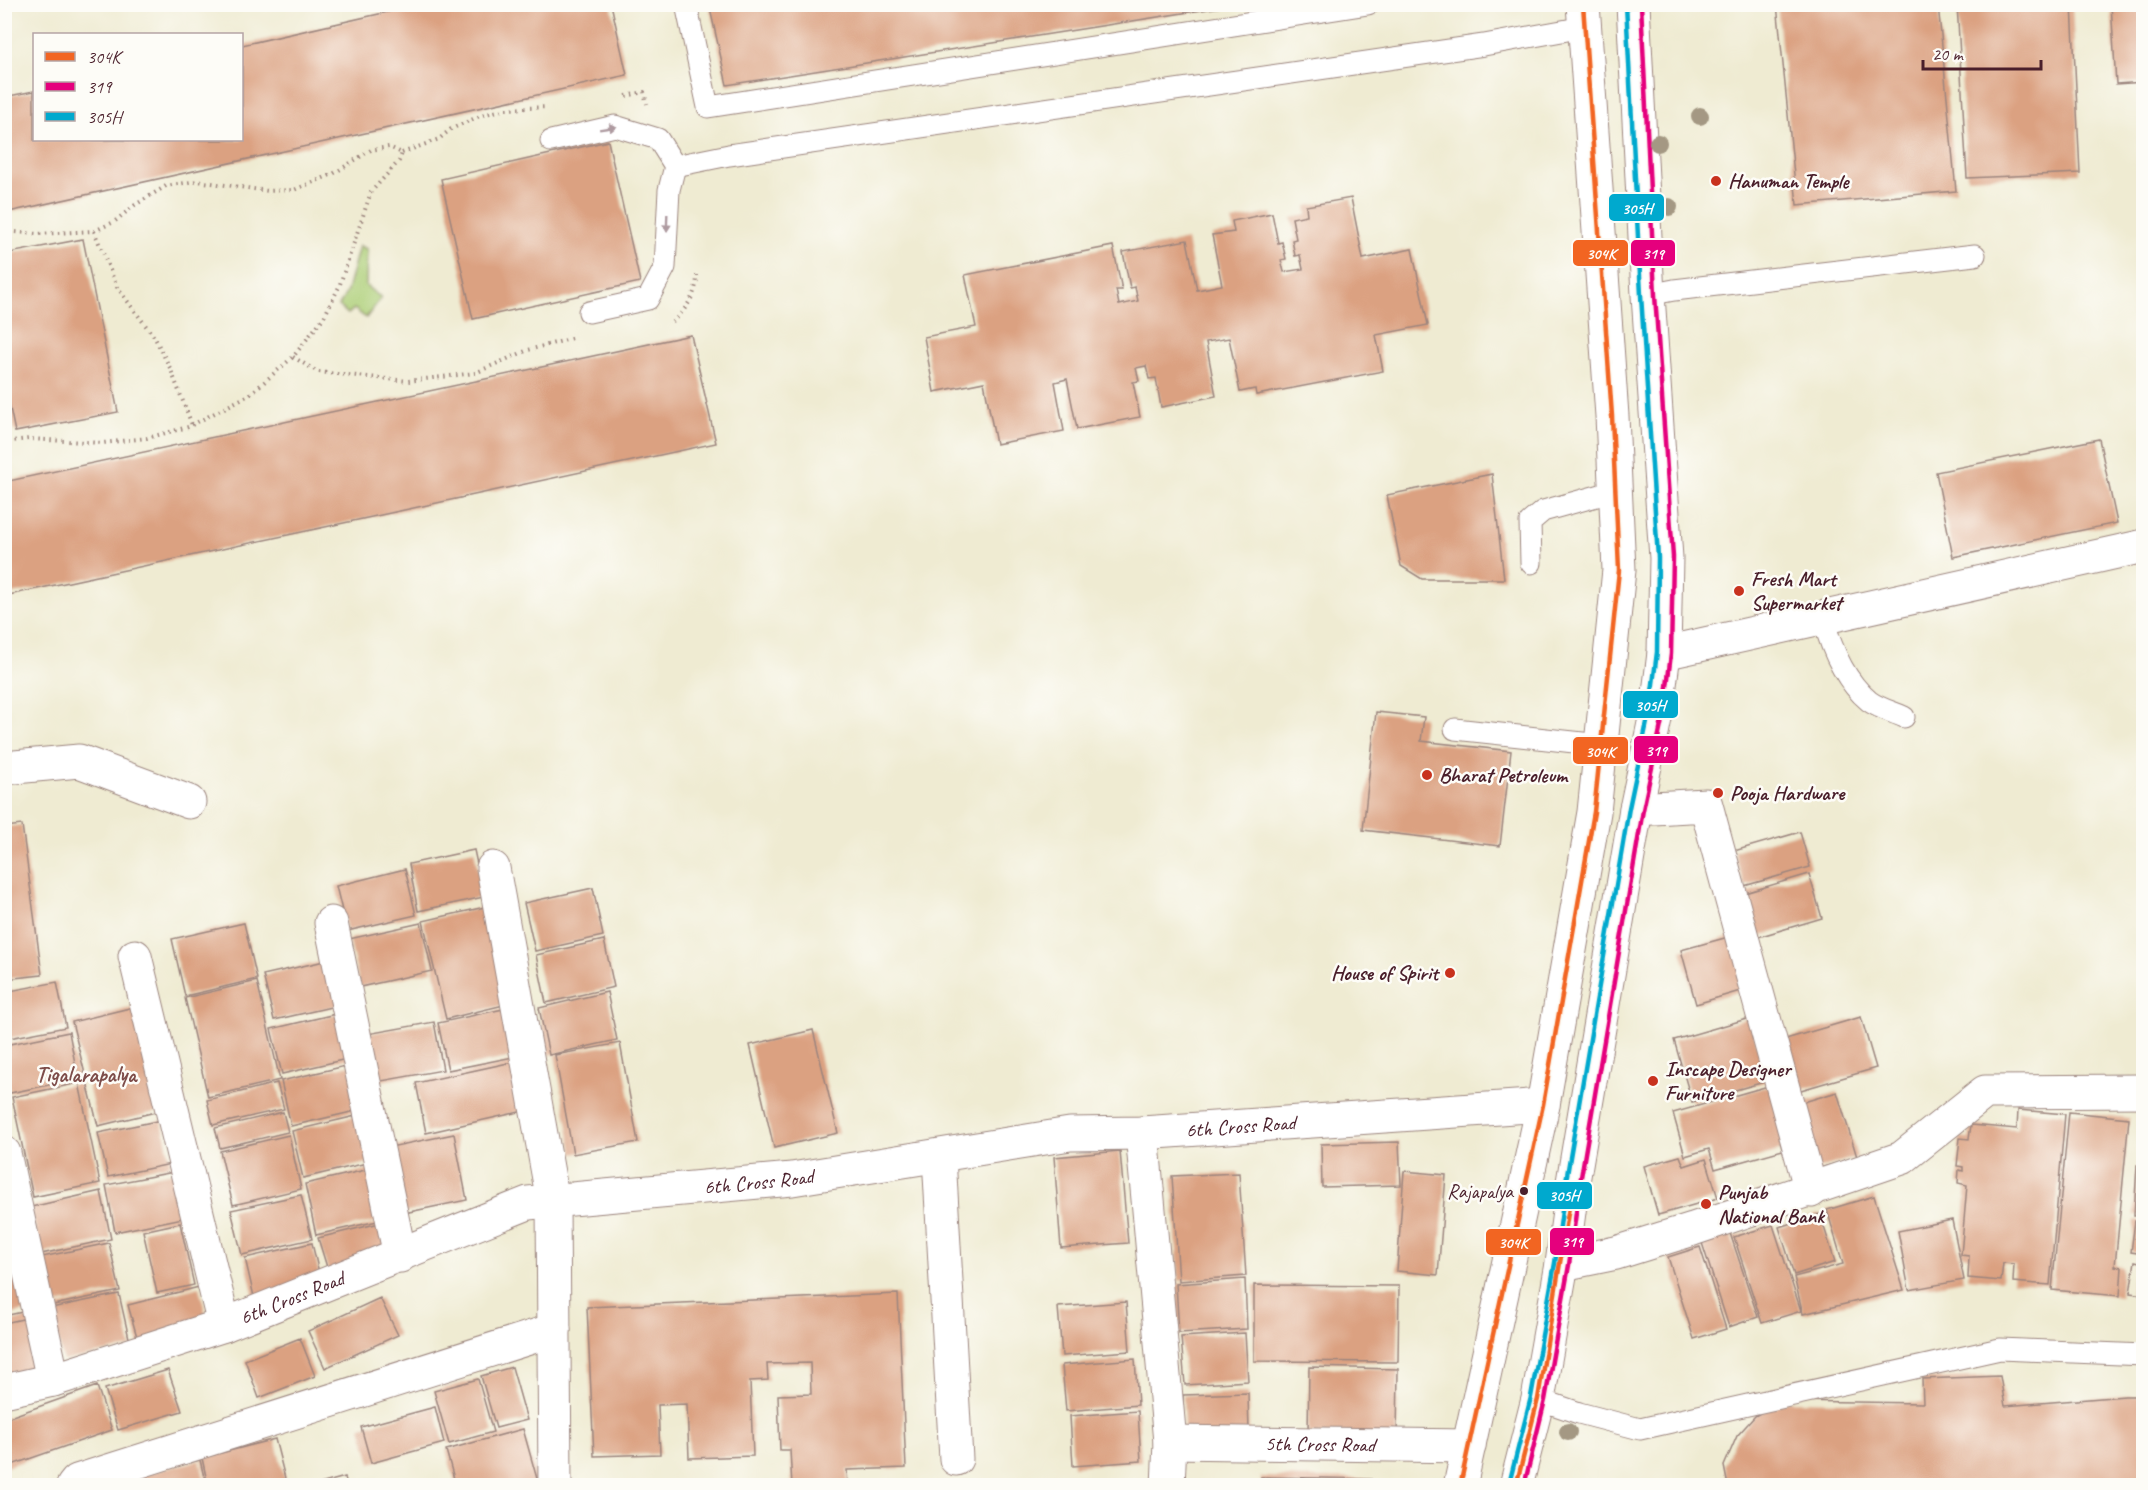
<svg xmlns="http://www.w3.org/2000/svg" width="2148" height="1490" font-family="Caveat,sans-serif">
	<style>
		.green { fill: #acce76; stroke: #7b7650; stroke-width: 1.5 }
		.building { fill: #dba181 }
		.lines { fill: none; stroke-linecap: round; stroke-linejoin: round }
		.lane-casing { stroke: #9c857e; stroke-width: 23 }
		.street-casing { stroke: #9c857e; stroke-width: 35 }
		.primary-casing { stroke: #9c857e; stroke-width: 35 }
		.path { stroke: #9c857e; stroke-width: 4; stroke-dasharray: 1.5 4.5; stroke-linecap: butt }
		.lane { stroke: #fff; stroke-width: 21 }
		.street { stroke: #fff; stroke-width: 33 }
		.primary { stroke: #fff; stroke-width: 33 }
		.bus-1-casing { stroke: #fdfcf7; stroke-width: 9 }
		.bus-2-casing { stroke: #fdfcf7; stroke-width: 9 }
		.bus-3-casing { stroke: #fdfcf7; stroke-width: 9 }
		.bus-1 { stroke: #f26522; stroke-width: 4.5 }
		.bus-2 { stroke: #e5007d; stroke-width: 4.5 }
		.bus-3 { stroke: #00a9ce; stroke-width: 4.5 }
		.tree { fill: #a49883 }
		.oneway { fill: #ae9aa0 }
		.poi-dot { fill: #c8321e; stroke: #fdfcf7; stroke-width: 2 }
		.bus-dot { fill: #4a1f2b; stroke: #fdfcf7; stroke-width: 2 }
		.labels { text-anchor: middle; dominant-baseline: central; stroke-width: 5; stroke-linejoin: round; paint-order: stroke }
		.bus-label { font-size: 20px; fill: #4a1f2b; stroke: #fdfcf7; text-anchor: end }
		.poi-label { font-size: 21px; font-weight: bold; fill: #4a1f2b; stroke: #fdfcf7; text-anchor: start }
		.street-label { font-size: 21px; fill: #4a1f2b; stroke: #fdfcf7 }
		.neighbourhood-label { font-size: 22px; font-weight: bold; fill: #7d4c49; stroke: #fdfcf7 }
		.line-badge { stroke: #fdfcf7; stroke-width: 2 }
		.badge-label { font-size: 16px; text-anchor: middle; font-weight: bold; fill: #fff }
	</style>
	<rect width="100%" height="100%" fill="#fdfcf7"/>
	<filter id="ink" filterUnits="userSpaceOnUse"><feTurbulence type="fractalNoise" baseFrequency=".0167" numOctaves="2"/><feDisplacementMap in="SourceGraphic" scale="12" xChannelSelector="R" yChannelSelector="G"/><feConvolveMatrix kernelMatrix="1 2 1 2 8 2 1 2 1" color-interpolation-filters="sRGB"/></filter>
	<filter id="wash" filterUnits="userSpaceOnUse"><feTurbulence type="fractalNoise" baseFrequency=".008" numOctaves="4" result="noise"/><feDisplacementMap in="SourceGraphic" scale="24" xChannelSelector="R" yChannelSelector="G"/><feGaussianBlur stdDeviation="1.35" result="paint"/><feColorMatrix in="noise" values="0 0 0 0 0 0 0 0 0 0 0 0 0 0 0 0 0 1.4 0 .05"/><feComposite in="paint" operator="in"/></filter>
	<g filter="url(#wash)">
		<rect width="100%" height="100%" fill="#efebd2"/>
		<path class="green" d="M359 246 367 249 366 286 381 298 366 318 354 309 348 314 339 306 347 291Z"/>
		<g id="blocks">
			<path class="building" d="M423 4H611L627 75 4 213V97L34 91V140H242V45Z
				M709 4H1227V6L727 85Z
				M1777 4H1938L1956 191 1797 205Z
				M1957 4H2072L2080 173 1967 178Z
				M2111 4H2144V82L2116 84Z
				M608 141 640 282 473 319 441 179Z
				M1351 198 1363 259 1412 249 1428 325 1376 335 1383 371 1256 395 1255 389 1240 392 1229 338 1206 342 1216 396 1161 407 1156 378 1149 379 1146 366 1136 368 1139 381 1133 382 1140 417 1077 429 1067 379 1055 382 1064 431 996 444 984 382 934 392 924 337 976 327 965 275 1113 246 1122 290H1116L1119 305 1138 301 1135 287 1130 288 1123 252 1187 240 1197 290 1222 285 1212 235 1234 232 1232 221 1272 213 1278 243 1282 242 1286 259 1281 260 1284 272 1303 269 1300 255 1295 256 1292 240 1296 239 1292 218 1307 215 1306 206Z
				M83 239 118 412 15 432 4 379V254Z
				M691 335 716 443 4 596V482Z
				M2099 439 2117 523 1953 557 1936 472Z
				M1492 474 1504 579H1422L1401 566 1387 495Z
				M1376 712 1424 717 1421 741 1511 751 1500 846 1363 830Z
				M22 825 42 975 5 979V827Z
				M1800 832 1810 867 1744 886 1734 851Z
				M474 850 484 897 418 911 409 864Z
				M405 869 416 915 347 931 336 886Z
				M1809 874 1822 918 1758 937 1745 893Z
				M593 888 603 936 535 951 524 903Z
				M485 907 508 1004 446 1019 423 921Z
				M244 923 257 979 185 996 172 939Z
				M421 923 432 971 360 987 349 939Z
				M1732 936 1747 989 1696 1004 1681 950Z
				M604 940 614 987 546 1003 536 955Z
				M329 960 340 1005 274 1020 263 975Z
				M257 981 280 1080 208 1097 185 998Z
				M57 982 66 1027 4 1039V992Z
				M607 992 617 1040 549 1055 539 1008Z
				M138 1006 164 1110 98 1126 72 1022Z
				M508 1008 518 1056 448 1070 438 1023Z
				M340 1013 351 1058 282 1074 271 1029Z
				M1861 1017 1876 1068 1794 1092 1779 1041Z
				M1750 1018 1768 1081 1692 1102 1674 1040Z
				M434 1022 443 1070 376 1082 367 1034Z
				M813 1030 838 1133 774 1148 750 1045Z
				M69 1032 78 1079 10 1093 5 1065V1045Z
				M620 1043 638 1142 573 1154 555 1055Z
				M513 1062 524 1111 426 1133 416 1083Z
				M350 1065 360 1110 291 1126 281 1081Z
				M79 1083 100 1183 33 1197 12 1097Z
				M277 1083 284 1109 213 1125 207 1100Z
				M1772 1085 1790 1148 1715 1169 1709 1149 1685 1156 1673 1113Z
				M1837 1092 1857 1157 1813 1170 1794 1105Z
				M2018 1110 2065 1114 2050 1285 2013 1282 2014 1264 2003 1263 2001 1281 1968 1278 1969 1256 1961 1255 1967 1185 1958 1183 1959 1170 1963 1171V1167L1957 1166 1960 1138 1969 1139 1971 1125 2017 1129Z
				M283 1112 288 1132 220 1148 215 1128Z
				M2069 1112 2129 1118 2115 1266 2122 1267 2120 1296 2052 1290Z
				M360 1115 371 1162 303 1178 292 1131Z
				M162 1120 171 1164 108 1177 98 1133Z
				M454 1134 467 1200 404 1213 390 1147Z
				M289 1135 301 1189 233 1205 220 1151Z
				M1399 1142 1401 1185 1322 1187 1321 1144Z
				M1120 1151 1128 1243 1061 1248 1054 1157Z
				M1680 1156 1684 1166 1706 1159 1718 1198 1658 1215 1644 1166Z
				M2137 1165H2144V1216H2134Z
				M370 1169 382 1220 316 1235 305 1184Z
				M1404 1171 1446 1175 1438 1275 1397 1271Z
				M174 1172 183 1218 115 1232 106 1185Z
				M1239 1173 1246 1276 1179 1281 1172 1176Z
				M101 1191 111 1239 41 1254 31 1207Z
				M301 1195 312 1239 242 1255 231 1210Z
				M1874 1196 1904 1290 1803 1314 1794 1277 1843 1264 1827 1210Z
				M1820 1214 1835 1262 1794 1275 1779 1227Z
				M4 1216 27 1311 4 1316Z
				M1952 1220 1964 1280 1909 1290 1898 1231Z
				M2135 1221 2144 1222V1254L2131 1252Z
				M384 1222 390 1248 330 1277 318 1238Z
				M180 1223 194 1285 157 1293 143 1231Z
				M1773 1225 1801 1311 1762 1323 1734 1237Z
				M1730 1233 1758 1317 1729 1327 1702 1243Z
				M109 1243 120 1291 53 1305 42 1257Z
				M312 1243 322 1286 255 1301 245 1258Z
				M1700 1247 1726 1329 1694 1339 1668 1257Z
				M2135 1261 2144 1263V1295L2130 1293Z
				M1245 1279 1247 1329 1179 1333 1176 1284Z
				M1254 1285 1399 1286 1398 1362 1254 1361Z
				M199 1287 207 1318 139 1344 128 1305Z
				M119 1294 131 1347 63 1361 51 1308Z
				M898 1294 906 1468 847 1470 848 1486H792L790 1450H780L778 1395 811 1394 810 1363 767 1364 768 1380 750 1381 753 1456 689 1458 687 1404 658 1405 660 1454 594 1456 587 1307Z
				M380 1298 398 1335 325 1368 308 1331Z
				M1126 1302 1130 1351 1062 1356 1058 1307Z
				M32 1317 43 1370 4 1378V1323Z
				M1245 1333 1248 1381 1185 1385 1181 1337Z
				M300 1338 315 1376 259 1398 245 1360Z
				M1135 1359 1138 1405 1066 1411 1062 1365Z
				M512 1367 527 1420 496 1428 481 1376Z
				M1309 1367 1398 1369 1397 1437 1308 1434Z
				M168 1370 182 1411 118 1430 105 1389Z
				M2000 1376 2005 1406 2125 1396H2144V1486H1728L1724 1466 1737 1436 1755 1416 1769 1408 1787 1401 1923 1403 1922 1379Z
				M478 1379 493 1432 449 1444 434 1391Z
				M97 1386 112 1430 6 1467 4 1419Z
				M1248 1393 1249 1433 1184 1434 1183 1395Z
				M435 1407 444 1443 371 1463 361 1427Z
				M1138 1411 1141 1461 1073 1466 1070 1416Z
				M523 1429 539 1486H456L446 1450Z
				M275 1439 287 1486H208L202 1458Z
				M200 1460 206 1486H128L126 1479Z
				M345 1477 347 1486H316V1485Z
				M1261 1477 1371 1479V1486H1261Z"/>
		</g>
	</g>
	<g filter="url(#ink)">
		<use href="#blocks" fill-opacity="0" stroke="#9c857e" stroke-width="1.5"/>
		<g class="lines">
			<defs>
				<path id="lane" d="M686 4 708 107 1368 4
					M551 141 615 126 658 139 675 166 669 190 665 267 648 299 589 312
					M675 166 729 155 1484 45 1584 27
					M1648 295 1674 290 1975 255
					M1531 563 1530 522 1543 511 1615 491
					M1823 618C1831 648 1844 680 1869 701 1878 708 1893 712 1904 717
					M1455 729 1601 745
					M1538 1399 1579 1413 1640 1429 2000 1349 2144 1355"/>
				<g id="street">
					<path d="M1664 653 2144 546"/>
					<path d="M4 768 79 761 189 802"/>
					<path d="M1636 809 1706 805 1811 1191"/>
					<path d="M493 868 553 1201 555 1486"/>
					<path d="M331 923 400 1256"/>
					<path d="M135 956 224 1325"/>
					<path d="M1142 1133 1170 1442 1168 1486"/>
					<path d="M4 1153 53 1380"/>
					<path d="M939 1157 956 1459"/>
					<path d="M1562 1264 1616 1253 1693 1229 1902 1158 1985 1092 2144 1091"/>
					<path id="s1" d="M4 1391 53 1380 224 1325 528 1203 792 1179 1070 1134 1142 1133 1543 1105"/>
					<path id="s2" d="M1170 1442 1469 1446"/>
					<path d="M73 1486 77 1481 554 1330"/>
				</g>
				<path id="primary" d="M1460 1486 1543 1105 1594 812 1619 570 1612 416 1583 4
					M1516 1486 1538 1399 1562 1264 1573 1182 1636 809 1657 709 1664 653 1666 558 1648 295 1633 4"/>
			</defs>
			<use href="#lane" class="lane-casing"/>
			<use href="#street" class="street-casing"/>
			<use href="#primary" class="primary-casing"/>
			<path class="path" d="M626 96 644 92 647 104
				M402 153 439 139 451 129 482 115 506 109 548 107
				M4 231 37 234 94 231 114 222 135 205 166 186 197 181 268 191 294 190 333 174 371 150 389 147 402 153 399 161 371 192 339 287 324 317 293 357 249 395 188 427 147 438 103 443 29 439 4 442
				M94 231 117 287 155 338 171 370 192 425
				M672 322C686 310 697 294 697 275
				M293 357 318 372 408 381 475 373 528 350 574 338"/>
			<use href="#lane" class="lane"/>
			<use href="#street" class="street"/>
			<use href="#primary" class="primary"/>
			<defs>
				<path id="bus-1" d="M1460 1486 1543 1105 1594 812 1619 570 1612 416 1583 4
					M1516 1486 1538 1399 1570 1201"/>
				<path id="bus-2" d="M1524 1486 1545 1400 1569 1265 1580 1183 1643 810 1664 711 1671 654 1673 557 1655 295 1641 4"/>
				<path id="bus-3" d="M1509 1484 1531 1397 1555 1263 1566 1181 1629 808 1650 708 1657 652 1658 558 1641 295 1626 4"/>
			</defs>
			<use href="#bus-1" class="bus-1-casing"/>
			<use href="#bus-2" class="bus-2-casing"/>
			<use href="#bus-3" class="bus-3-casing"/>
			<use href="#bus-1" class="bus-1"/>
			<use href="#bus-2" class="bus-2"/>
			<use href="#bus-3" class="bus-3"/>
		</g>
		<g class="tree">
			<circle cx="1700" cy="116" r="9"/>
			<circle cx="1658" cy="143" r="9"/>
			<circle cx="1669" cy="207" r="9"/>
			<circle cx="1568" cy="1432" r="9"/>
		</g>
		<defs><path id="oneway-solid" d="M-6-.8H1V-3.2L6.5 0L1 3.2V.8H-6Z" transform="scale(1.5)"/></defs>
		<g class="oneway">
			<use href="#oneway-solid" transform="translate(608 128) rotate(-9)"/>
			<use href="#oneway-solid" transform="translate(667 223) rotate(92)"/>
		</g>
	</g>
	<g class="poi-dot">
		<circle cx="1716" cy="181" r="6"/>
		<circle cx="1739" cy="591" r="6"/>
		<circle cx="1427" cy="775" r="6"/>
		<circle cx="1718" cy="793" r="6"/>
		<circle cx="1450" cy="973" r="6"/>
		<circle cx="1653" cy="1081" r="6"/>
		<circle cx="1706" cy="1204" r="6"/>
	</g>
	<circle class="bus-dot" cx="1524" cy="1191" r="5"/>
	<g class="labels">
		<g class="bus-label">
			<text x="1513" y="1191">Rajapalya</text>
		</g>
		<g class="poi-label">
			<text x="1728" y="181">Hanuman Temple</text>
			<text x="1751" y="579">Fresh Mart<tspan x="1751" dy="24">Supermarket</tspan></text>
			<text x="1439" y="775">Bharat Petroleum</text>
			<text x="1730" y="793">Pooja Hardware</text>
			<text x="1438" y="973" text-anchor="end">House of Spirit</text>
			<text x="1665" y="1069">Inscape Designer<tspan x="1665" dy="24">Furniture</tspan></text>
			<text x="1718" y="1192">Punjab<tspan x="1718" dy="24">National Bank</tspan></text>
		</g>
		<g class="street-label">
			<text stroke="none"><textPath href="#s1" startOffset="1275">6th Cross Road</textPath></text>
			<text stroke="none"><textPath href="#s1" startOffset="789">6th Cross Road</textPath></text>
			<text stroke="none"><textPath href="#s1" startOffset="303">6th Cross Road</textPath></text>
			<text stroke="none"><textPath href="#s2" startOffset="150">5th Cross Road</textPath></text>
		</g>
		<g class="neighbourhood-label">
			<text x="86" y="1075">Tigalarapalya</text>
		</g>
	</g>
	<g class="line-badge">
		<rect x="1608" y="193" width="57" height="29" rx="6" fill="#00a9ce"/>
		<rect x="1572" y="239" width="57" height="28" rx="6" fill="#f26522"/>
		<rect x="1630" y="239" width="46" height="28" rx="6" fill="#e5007d"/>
		<rect x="1622" y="690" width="57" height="29" rx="6" fill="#00a9ce"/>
		<rect x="1633" y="735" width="46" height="29" rx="6" fill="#e5007d"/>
		<rect x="1572" y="736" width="57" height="29" rx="6" fill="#f26522"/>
		<rect x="1536" y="1181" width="57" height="29" rx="6" fill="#00a9ce"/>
		<rect x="1549" y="1227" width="46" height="29" rx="6" fill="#e5007d"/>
		<rect x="1485" y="1228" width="57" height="28" rx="6" fill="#f26522"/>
	</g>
	<g class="badge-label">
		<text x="1637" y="214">305H</text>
		<text x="1601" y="259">304K</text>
		<text x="1653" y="259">319</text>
		<text x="1650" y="711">305H</text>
		<text x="1656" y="756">319</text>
		<text x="1600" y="757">304K</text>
		<text x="1564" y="1201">305H</text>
		<text x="1572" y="1247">319</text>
		<text x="1513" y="1248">304K</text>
	</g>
	<rect width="2148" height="1490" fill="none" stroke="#fdfcf7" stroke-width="24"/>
	<rect x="33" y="33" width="210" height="108" fill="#fdfcf7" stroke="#b5a4a5" stroke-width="1.5"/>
	<rect x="45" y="52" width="30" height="9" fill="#f26522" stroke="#b5a4a5" stroke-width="1.5"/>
	<text x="87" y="63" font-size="18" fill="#4a1f2b">304K</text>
	<rect x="45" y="82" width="30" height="9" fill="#e5007d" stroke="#b5a4a5" stroke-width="1.5"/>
	<text x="87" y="93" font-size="18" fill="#4a1f2b">319</text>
	<rect x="45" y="112" width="30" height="9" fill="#00a9ce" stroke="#b5a4a5" stroke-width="1.5"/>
	<text x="87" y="123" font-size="18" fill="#4a1f2b">305H</text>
	<path d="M1923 60v9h118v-9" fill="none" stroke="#4a1f2b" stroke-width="3"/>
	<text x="1932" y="60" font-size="18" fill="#4a1f2b" stroke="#fdfcf7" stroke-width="4.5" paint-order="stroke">20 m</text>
</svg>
